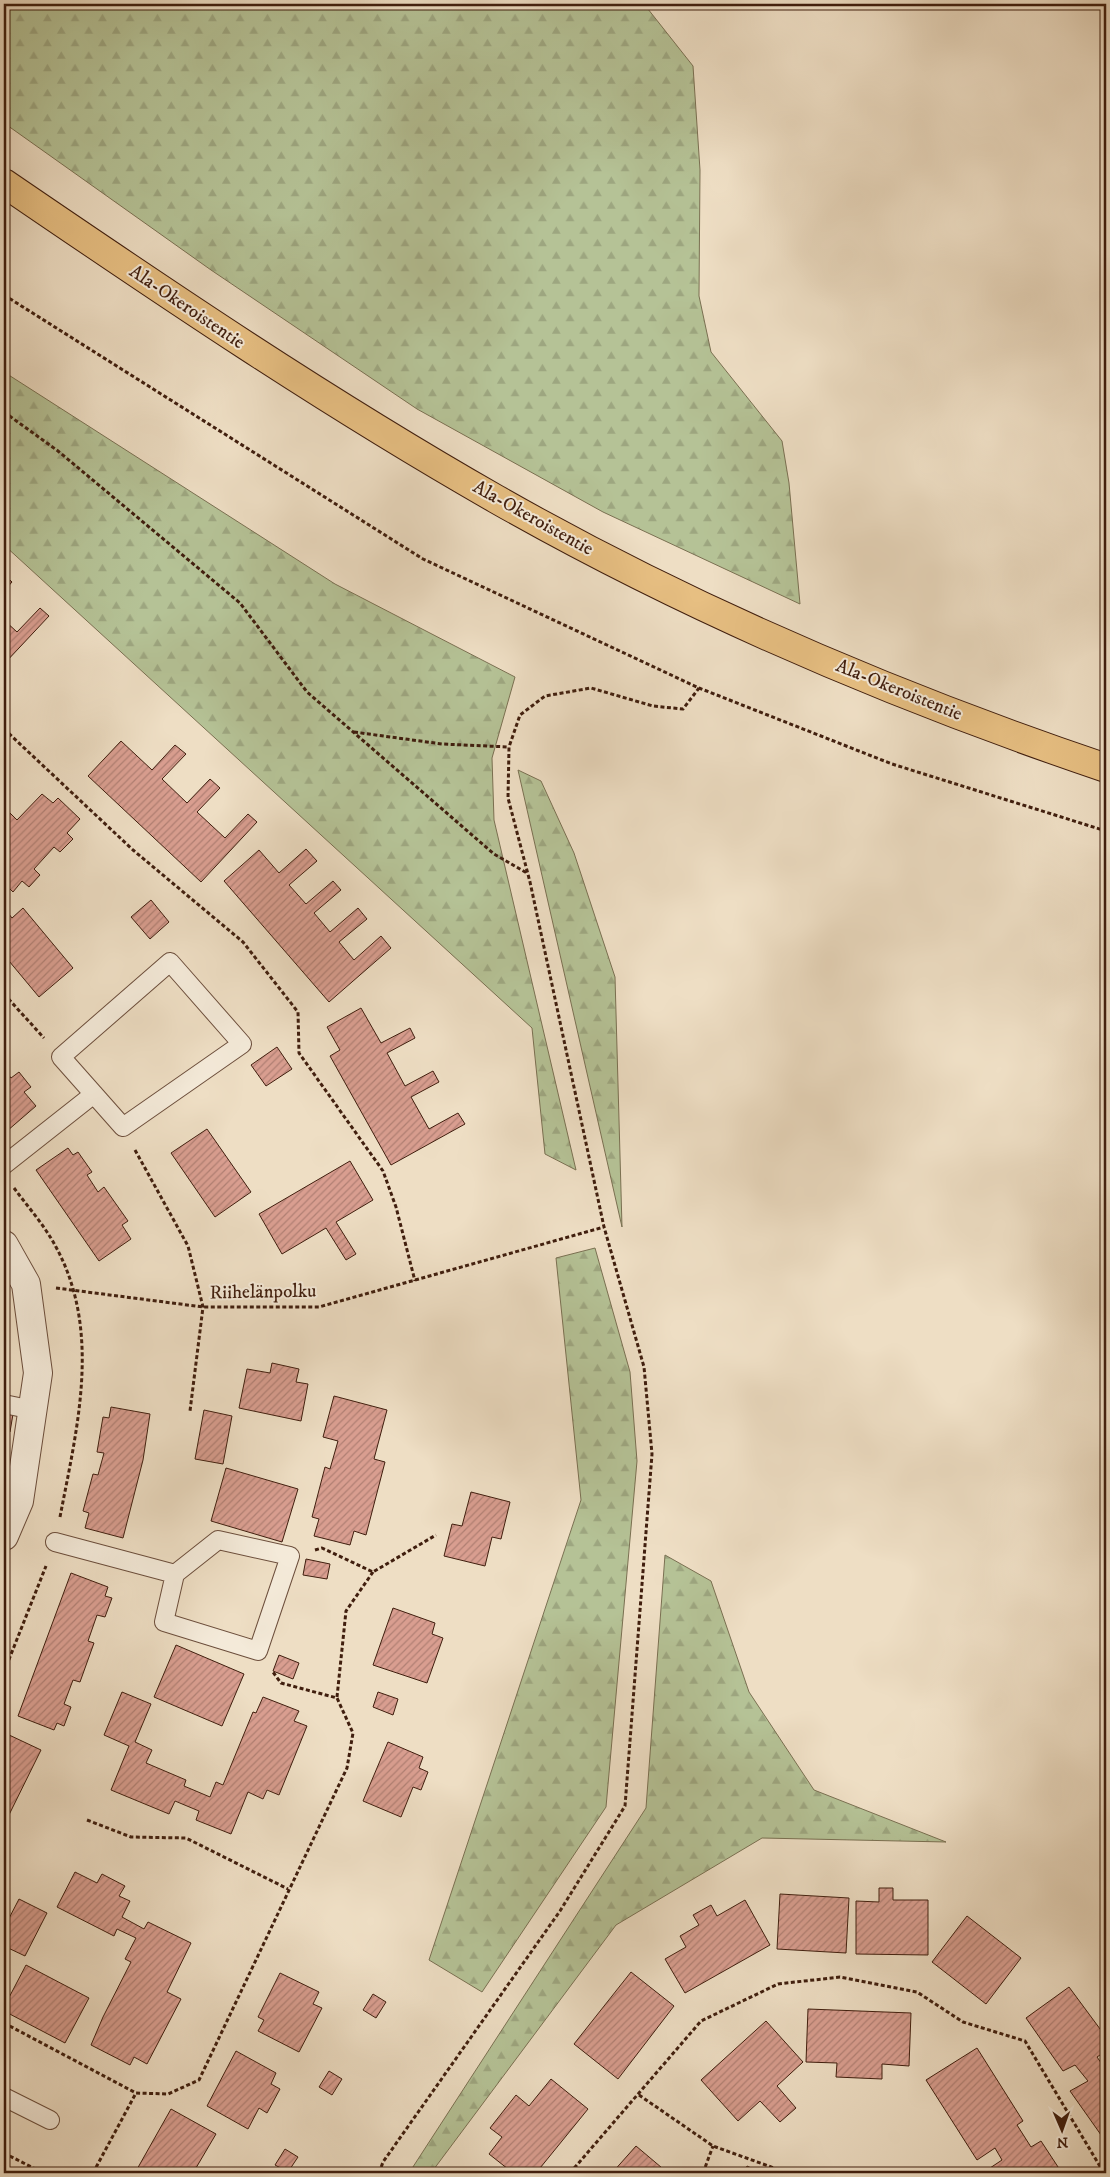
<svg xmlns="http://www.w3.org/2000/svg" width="1110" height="2177" font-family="'IM FELL DW Pica',serif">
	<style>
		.forest { fill: url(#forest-firs); stroke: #7a7052 }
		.building { fill: url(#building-hatch); stroke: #401e0e }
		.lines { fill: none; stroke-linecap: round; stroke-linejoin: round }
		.service-casing { stroke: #6c4e3c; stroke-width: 20 }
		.minor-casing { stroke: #6c4e3c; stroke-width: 30 }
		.primary-casing { stroke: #401e0e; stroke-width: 30 }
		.path { stroke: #401e0e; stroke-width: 3; stroke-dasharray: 4 2.5; stroke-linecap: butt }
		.service { stroke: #f4ead9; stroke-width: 18 }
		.minor { stroke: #f4ead9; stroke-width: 28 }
		.primary { stroke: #e7bf82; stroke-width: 28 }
		.labels { text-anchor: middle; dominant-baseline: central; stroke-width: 4; stroke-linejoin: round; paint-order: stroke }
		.street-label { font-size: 19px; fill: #401e0e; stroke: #f4ead9 }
	</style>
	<defs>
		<pattern id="forest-firs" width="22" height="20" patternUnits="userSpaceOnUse" patternTransform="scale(1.25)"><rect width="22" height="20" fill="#b5c296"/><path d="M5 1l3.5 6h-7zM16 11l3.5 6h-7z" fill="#9da680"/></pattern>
		<pattern id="building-hatch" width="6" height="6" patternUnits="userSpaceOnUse" patternTransform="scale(1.25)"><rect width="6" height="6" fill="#d99e90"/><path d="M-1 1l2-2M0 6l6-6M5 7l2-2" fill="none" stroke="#b18074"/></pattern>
	</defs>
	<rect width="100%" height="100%" fill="#eedec4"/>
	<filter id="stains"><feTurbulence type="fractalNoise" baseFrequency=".004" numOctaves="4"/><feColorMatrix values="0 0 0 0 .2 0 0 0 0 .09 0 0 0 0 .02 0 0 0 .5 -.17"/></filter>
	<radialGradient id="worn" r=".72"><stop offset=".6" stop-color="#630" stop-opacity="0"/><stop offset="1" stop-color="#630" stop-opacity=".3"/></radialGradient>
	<path class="forest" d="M4 4H644L693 66 700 170 699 296 711 352 782 441 789 483 800 604 603 512 417 409 211 270 4 123Z
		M4 372 335 584 515 677 492 758 494 820 576 1170 545 1154 532 1028 4 545Z
		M518 770 541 781 574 853 615 977 622 1227Z
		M595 1248 630 1372 637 1461 606 1807 482 1992 429 1960 581 1500 556 1258Z
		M665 1555 711 1581 749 1692 814 1790 946 1842 762 1838 616 1925 431 2173H409L646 1808Z"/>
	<path class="building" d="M4 574 12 582 4 591Z
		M40 608 49 616 4 664V620L17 632Z
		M121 741 152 770 175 745 186 754 162 779 187 803 210 779 220 788 197 812 225 838 248 814 257 822 201 882 88 776Z
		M42 794 53 803 58 798 80 819 67 833 73 839 60 852 54 847 34 869 40 875 29 887 22 881 13 892 4 883V832L9 827 4 822V807L17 820Z
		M306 849 317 861 289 885 306 904 333 881 341 890 314 913 330 932 358 908 367 919 339 942 354 960 381 936 391 948 329 1002 224 881 259 850 279 873Z
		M151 900 169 922 150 939 131 917Z
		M23 908 73 968 39 997 4 955V916L8 913 12 918Z
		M361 1008 381 1043 410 1028 415 1038 387 1053 405 1086 433 1071 439 1082 411 1097 429 1129 458 1113 465 1124 391 1165 330 1056 340 1050 327 1027Z
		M277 1047 292 1069 266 1086 251 1065Z
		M4 1069 11 1078 19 1072 31 1087 24 1092 36 1106 7 1131 4 1127Z
		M207 1129 251 1192 215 1217 171 1153Z
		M68 1148 73 1155 78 1152 92 1172 87 1175 98 1192 104 1187 128 1221 122 1225 131 1239 99 1261 36 1170Z
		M350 1161 373 1200 336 1222 356 1254 346 1260 326 1228 282 1254 259 1214Z
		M272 1363 299 1369 296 1382 308 1384 301 1421 239 1408 247 1369 270 1373Z
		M334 1396 387 1410 374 1459 385 1462 366 1535 354 1531 350 1545 314 1536 319 1519 312 1517 325 1467 330 1469 338 1441 323 1437Z
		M111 1407 150 1414 143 1460 123 1538 85 1528 89 1513 83 1511 93 1474 98 1475 104 1453 97 1452 103 1417 109 1418Z
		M204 1410 232 1416 223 1464 195 1459Z
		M4 1412 13 1414 10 1432 4 1431Z
		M226 1468 298 1489 282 1542 211 1521Z
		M471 1492 510 1502 501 1539 492 1537 485 1566 444 1556 452 1524 462 1526Z
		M306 1559 330 1564 327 1579 303 1575Z
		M71 1573 108 1587 105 1596 112 1598 105 1617 97 1615 88 1641 94 1643 80 1682 73 1680 64 1704 71 1707 64 1726 57 1723 54 1730 18 1716Z
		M393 1608 435 1623 432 1634 443 1638 427 1683 373 1665Z
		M176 1645 244 1674 222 1726 154 1697Z
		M279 1655 299 1663 293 1679 273 1671Z
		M122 1692 151 1704 135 1742 152 1750 146 1763 186 1780 184 1786 210 1797 216 1782 223 1785 253 1712 256 1713 263 1697 299 1711 294 1721 307 1726 279 1795 267 1790 263 1799 248 1792 231 1834 196 1820 199 1811 175 1801 169 1814 111 1790 129 1746 104 1735Z
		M378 1692 398 1699 393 1715 373 1707Z
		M7 1734 41 1750 4 1825V1741Z
		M388 1742 423 1757 419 1768 428 1772 421 1790 413 1787 401 1817 363 1801Z
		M75 1872 97 1883 102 1874 125 1886 119 1896 130 1901 122 1917 144 1929 148 1922 191 1943 167 1992 181 1999 147 2064 134 2057 130 2065 91 2045 103 2017 131 1962 125 1959 136 1938 117 1929 114 1936 57 1907Z
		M879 1888H893V1900H928V1955L856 1954V1901L879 1902Z
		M780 1894 849 1898 846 1953 777 1949Z
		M19 1899 47 1913 25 1956 4 1946V1928Z
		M745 1900 770 1945 685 1993 665 1959 686 1947 680 1936 699 1925 693 1915 711 1905 717 1916Z
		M967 1916 1021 1958 986 2004 932 1962Z
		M26 1965 89 1998 65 2043 4 2011V2007Z
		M631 1972 674 2006 618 2079 574 2044Z
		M280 1973 319 1992 313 2004 322 2008 299 2052 258 2031 264 2020 258 2017Z
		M1069 1987 1106 2037V2051L1097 2057 1106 2070V2142L1070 2091 1088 2081 1075 2065 1063 2071 1026 2018Z
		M373 1994 386 2002 376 2018 363 2010Z
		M808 2009 911 2013 909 2066 882 2064V2079L836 2077 837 2063 806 2062Z
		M766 2021 803 2062 777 2086 796 2108 780 2122 760 2101 738 2121 701 2080Z
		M977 2048 1023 2121 1017 2125 1031 2147 1041 2141 1062 2173H985L984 2172 1002 2160 995 2148 977 2160 926 2080Z
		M236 2051 276 2073 271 2084 280 2089 267 2113 259 2108 248 2129 207 2106Z
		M329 2071 342 2079 332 2095 319 2087Z
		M551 2079 588 2109 536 2173H513L489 2154 502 2137 490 2128 516 2095 529 2106Z
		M171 2109 216 2134 193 2173H141L136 2171Z
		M636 2146 668 2173H612Z
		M285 2149 298 2157 288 2172 275 2165Z
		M747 2166 762 2173H744Z"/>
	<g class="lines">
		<defs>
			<path id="service" d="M170 962 242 1044 123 1127 61 1057Z
				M4 1165 94 1094
				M4 1404 33 1410
				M218 1540 290 1556 258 1651 164 1622 175 1574Z
				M55 1542 175 1574
				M4 2097 50 2120"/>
			<path id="minor" d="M4 1245 26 1284 38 1373 19 1501 4 1536"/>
			<path id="primary" d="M4 183C165 293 326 402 496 499 689 609 896 697 1106 768"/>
		</defs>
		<use href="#service" class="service-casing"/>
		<use href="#minor" class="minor-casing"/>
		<use href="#primary" class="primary-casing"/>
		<path class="path" d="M4 295 423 559 699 688 892 764 1106 831
			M4 412 58 451 240 603 307 692 494 854 527 873
			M4 729 133 850 243 942 298 1012 299 1053 383 1171 396 1207 415 1281
			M354 732 442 744 509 747
			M4 994 44 1038
			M135 1150 188 1246 203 1307 190 1411
			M14 1188C28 1207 45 1226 56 1247 102 1332 77 1428 60 1517
			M56 1288 203 1307H319L604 1227
			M315 1550 322 1548 373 1572 436 1535
			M4 1672 46 1566
			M337 1697 346 1611 373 1572
			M87 1820 131 1837 186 1838 288 1889
			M4 2023 136 2093 168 2094 199 2080 347 1768 353 1733 337 1698 281 1683 273 1672
			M639 2095 713 2146 788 2173
			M4 2153 43 2173
			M93 2173 136 2093
			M379 2173 383 2162 560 1911 625 1806 652 1454 644 1367 604 1227 530 882 508 798 509 747 520 715 545 696 591 688 653 706 683 709 699 688
			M570 2173 701 2021 778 1984 840 1977 917 1992 963 2022 1025 2041 1104 2173
			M703 2173 713 2146"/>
		<use href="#service" class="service"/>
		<use href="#minor" class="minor"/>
		<use href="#primary" class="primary"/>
	</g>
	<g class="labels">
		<g class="street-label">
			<text transform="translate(187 307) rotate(34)">Ala-Okeroistentie</text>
			<text transform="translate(533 518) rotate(29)">Ala-Okeroistentie</text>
			<text transform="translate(899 690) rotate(22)">Ala-Okeroistentie</text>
			<text transform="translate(263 1292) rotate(-1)">Riihelänpolku</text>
		</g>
	</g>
	<rect width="1110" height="2177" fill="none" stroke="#eedec4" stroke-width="20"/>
	<rect x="5" y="5" width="1100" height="2167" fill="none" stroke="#401e0e" stroke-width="2.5"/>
	<rect x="10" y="10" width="1090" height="2157" fill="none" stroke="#401e0e"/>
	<g transform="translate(1062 2130) rotate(178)" stroke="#f4ead9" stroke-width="4" paint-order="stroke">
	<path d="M0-4L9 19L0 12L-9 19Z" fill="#401e0e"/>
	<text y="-8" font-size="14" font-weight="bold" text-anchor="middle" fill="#401e0e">N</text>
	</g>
	<rect width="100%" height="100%" filter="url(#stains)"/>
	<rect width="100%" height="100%" fill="url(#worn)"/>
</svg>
